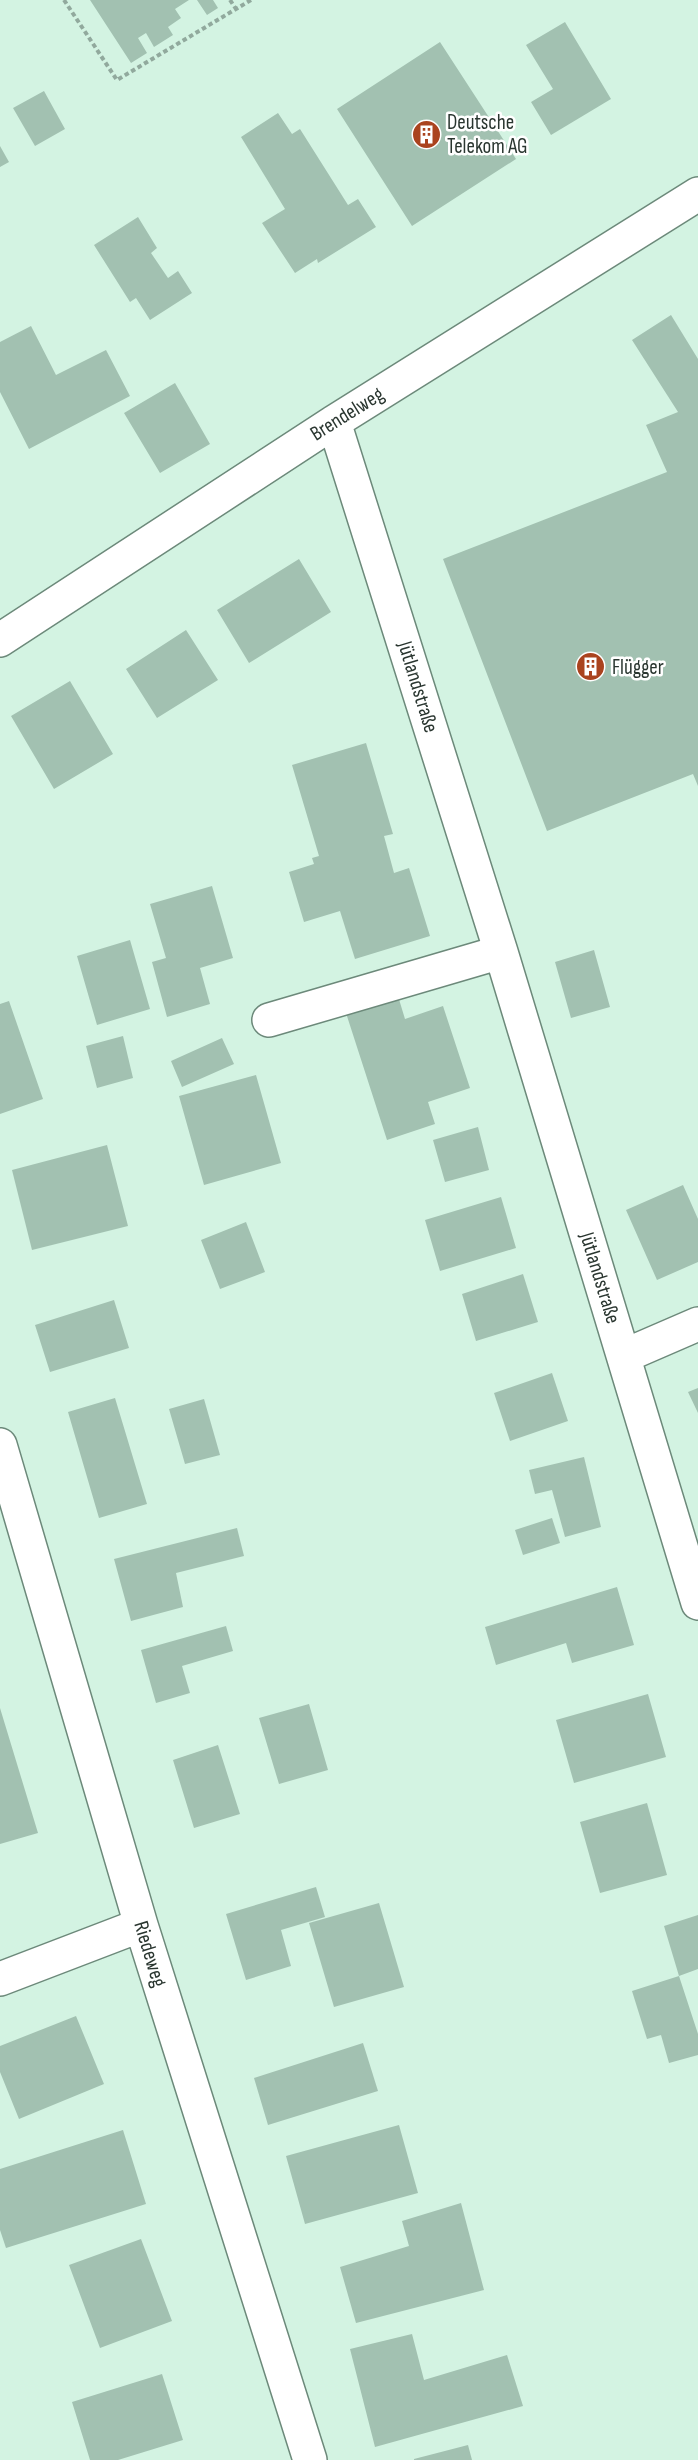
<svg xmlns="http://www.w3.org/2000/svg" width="698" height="2460" font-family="'Sofia Sans Condensed',sans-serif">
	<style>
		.building { fill: #a2c1b1 }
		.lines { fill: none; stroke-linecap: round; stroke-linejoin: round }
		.minor-casing { stroke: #6c897a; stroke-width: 36 }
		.path { stroke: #91a99d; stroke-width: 4; stroke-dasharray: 4.5 3; stroke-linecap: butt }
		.minor { stroke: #fff; stroke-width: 33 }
		.labels { text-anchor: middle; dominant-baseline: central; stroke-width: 5; stroke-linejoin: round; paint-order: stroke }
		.poi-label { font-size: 21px; fill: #2a3630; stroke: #fff; text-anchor: start }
		.street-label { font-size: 21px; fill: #2a3630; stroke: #fff }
	</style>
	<rect width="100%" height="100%" fill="#d3f3e2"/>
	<path class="building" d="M90 0H189L175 9 181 18 168 27 173 35 154 47 146 33 138 38 147 53 131 63Z
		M197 0H213L218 8 207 15Z
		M565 22 611 99 551 135 531 102 553 89 526 45Z
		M440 42 516 159 412 226 337 109Z
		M44 91 65 129 35 146 13 108Z
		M278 113 292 134 300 129 348 205 358 199 376 227 318 263 317 259 295 273 262 223 285 209 241 137Z
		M0 146 9 162 0 167Z
		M138 217 157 248 151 253 168 278 178 271 192 293 150 320 136 298 130 302 94 245Z
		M671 315 698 359V786L693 774 547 831 443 559 667 472 646 425 678 412 632 340Z
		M31 326 56 375 106 350 130 396 29 449 0 392V342Z
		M175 383 210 444 160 473 124 413Z
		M299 559 331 612 249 663 217 610Z
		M186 630 218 680 157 718 126 669Z
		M70 681 113 754 54 789 11 716Z
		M366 743 393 834 384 836 394 873 409 868 430 936 355 959 340 911 304 922 289 872 314 864 312 858 319 856 292 765Z
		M212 886 233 958 200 968 210 1004 167 1017 152 962 166 958 150 904Z
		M130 940 150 1009 97 1025 77 956Z
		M594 950 610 1007 571 1018 555 962Z
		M398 996 405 1019 443 1006 470 1088 428 1102 435 1124 387 1140 346 1013Z
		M9 1001 43 1099 0 1114V1004Z
		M123 1036 133 1078 97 1088 86 1046Z
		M222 1038 234 1064 182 1087 171 1061Z
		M256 1075 281 1163 204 1185 179 1096Z
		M478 1127 489 1170 445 1182 433 1140Z
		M107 1145 128 1226 32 1250 12 1170Z
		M683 1185 698 1219V1262L657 1280 626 1210Z
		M501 1197 516 1248 440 1271 425 1220Z
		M246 1222 265 1272 220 1289 201 1240Z
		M523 1274 538 1322 476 1341 462 1294Z
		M114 1300 129 1348 50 1372 35 1325Z
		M552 1373 568 1421 510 1441 494 1393Z
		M698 1388V1413L688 1392Z
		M115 1398 147 1504 99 1518 68 1412Z
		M204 1399 220 1455 185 1464 169 1409Z
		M584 1457 601 1527 565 1537 552 1490 535 1494 529 1470Z
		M552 1518 560 1543 523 1555 515 1530Z
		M237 1528 244 1556 176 1573 183 1607 131 1621 114 1559Z
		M617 1587 634 1645 572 1663 566 1643 496 1665 485 1627Z
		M226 1626 233 1651 182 1666 190 1693 156 1703 141 1650Z
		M648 1694 666 1757 574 1783 556 1720Z
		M309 1704 328 1770 279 1784 259 1718Z
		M0 1708 38 1833 0 1844Z
		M218 1745 240 1814 194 1828 173 1760Z
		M647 1803 667 1875 600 1893 580 1822Z
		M316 1887 325 1917 281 1930 291 1966 246 1980 226 1914Z
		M379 1903 404 1987 334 2007 309 1923Z
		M698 1915V1969L679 1976 664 1926Z
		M679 1976 698 2034V2055L669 2063 661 2035 647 2039 632 1991Z
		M76 2016 104 2084 19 2119 0 2072V2046Z
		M363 2043 378 2091 268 2125 254 2078Z
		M399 2125 418 2193 305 2224 286 2156Z
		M123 2130 146 2204 6 2248 0 2230V2169Z
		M461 2203 484 2290 356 2323 340 2267 409 2246 402 2221Z
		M141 2239 172 2321 100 2348 69 2265Z
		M412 2334 424 2380 507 2355 523 2406 375 2447 350 2349Z
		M162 2374 183 2440 118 2460H90L72 2402Z
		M468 2445 472 2460H414V2459Z"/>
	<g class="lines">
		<defs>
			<path id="minor" d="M334 422 501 952 698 1603
				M0 640 334 422 698 194
				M269 1020 501 952
				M624 1356 698 1324
				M0 1445 141 1925 310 2460
				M0 1979 141 1925"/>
		</defs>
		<use href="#minor" class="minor-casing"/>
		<path class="path" d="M64 0 117 80 251 0
			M230 0 236 9"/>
		<use href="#minor" class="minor"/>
	</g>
	<defs>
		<symbol id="building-disc" viewBox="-11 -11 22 22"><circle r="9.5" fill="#aa431e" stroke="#fff"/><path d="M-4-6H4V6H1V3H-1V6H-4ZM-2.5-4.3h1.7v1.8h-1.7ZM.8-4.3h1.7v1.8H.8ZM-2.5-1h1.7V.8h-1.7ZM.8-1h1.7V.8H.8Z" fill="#fff"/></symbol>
	</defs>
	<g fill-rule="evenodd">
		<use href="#building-disc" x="410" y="118" width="33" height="33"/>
		<use href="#building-disc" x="574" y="650" width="33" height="33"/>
	</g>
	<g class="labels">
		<g class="poi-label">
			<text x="447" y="122">Deutsche<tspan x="447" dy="24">Telekom AG</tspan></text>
			<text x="612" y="667">Flügger</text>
		</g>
		<g class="street-label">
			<text transform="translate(347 414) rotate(-32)">Brendelweg</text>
			<text transform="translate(418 687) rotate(73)">Jütlandstraße</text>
			<text transform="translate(600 1278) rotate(73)">Jütlandstraße</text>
			<text transform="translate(150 1954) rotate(73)">Riedeweg</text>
		</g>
	</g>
</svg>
